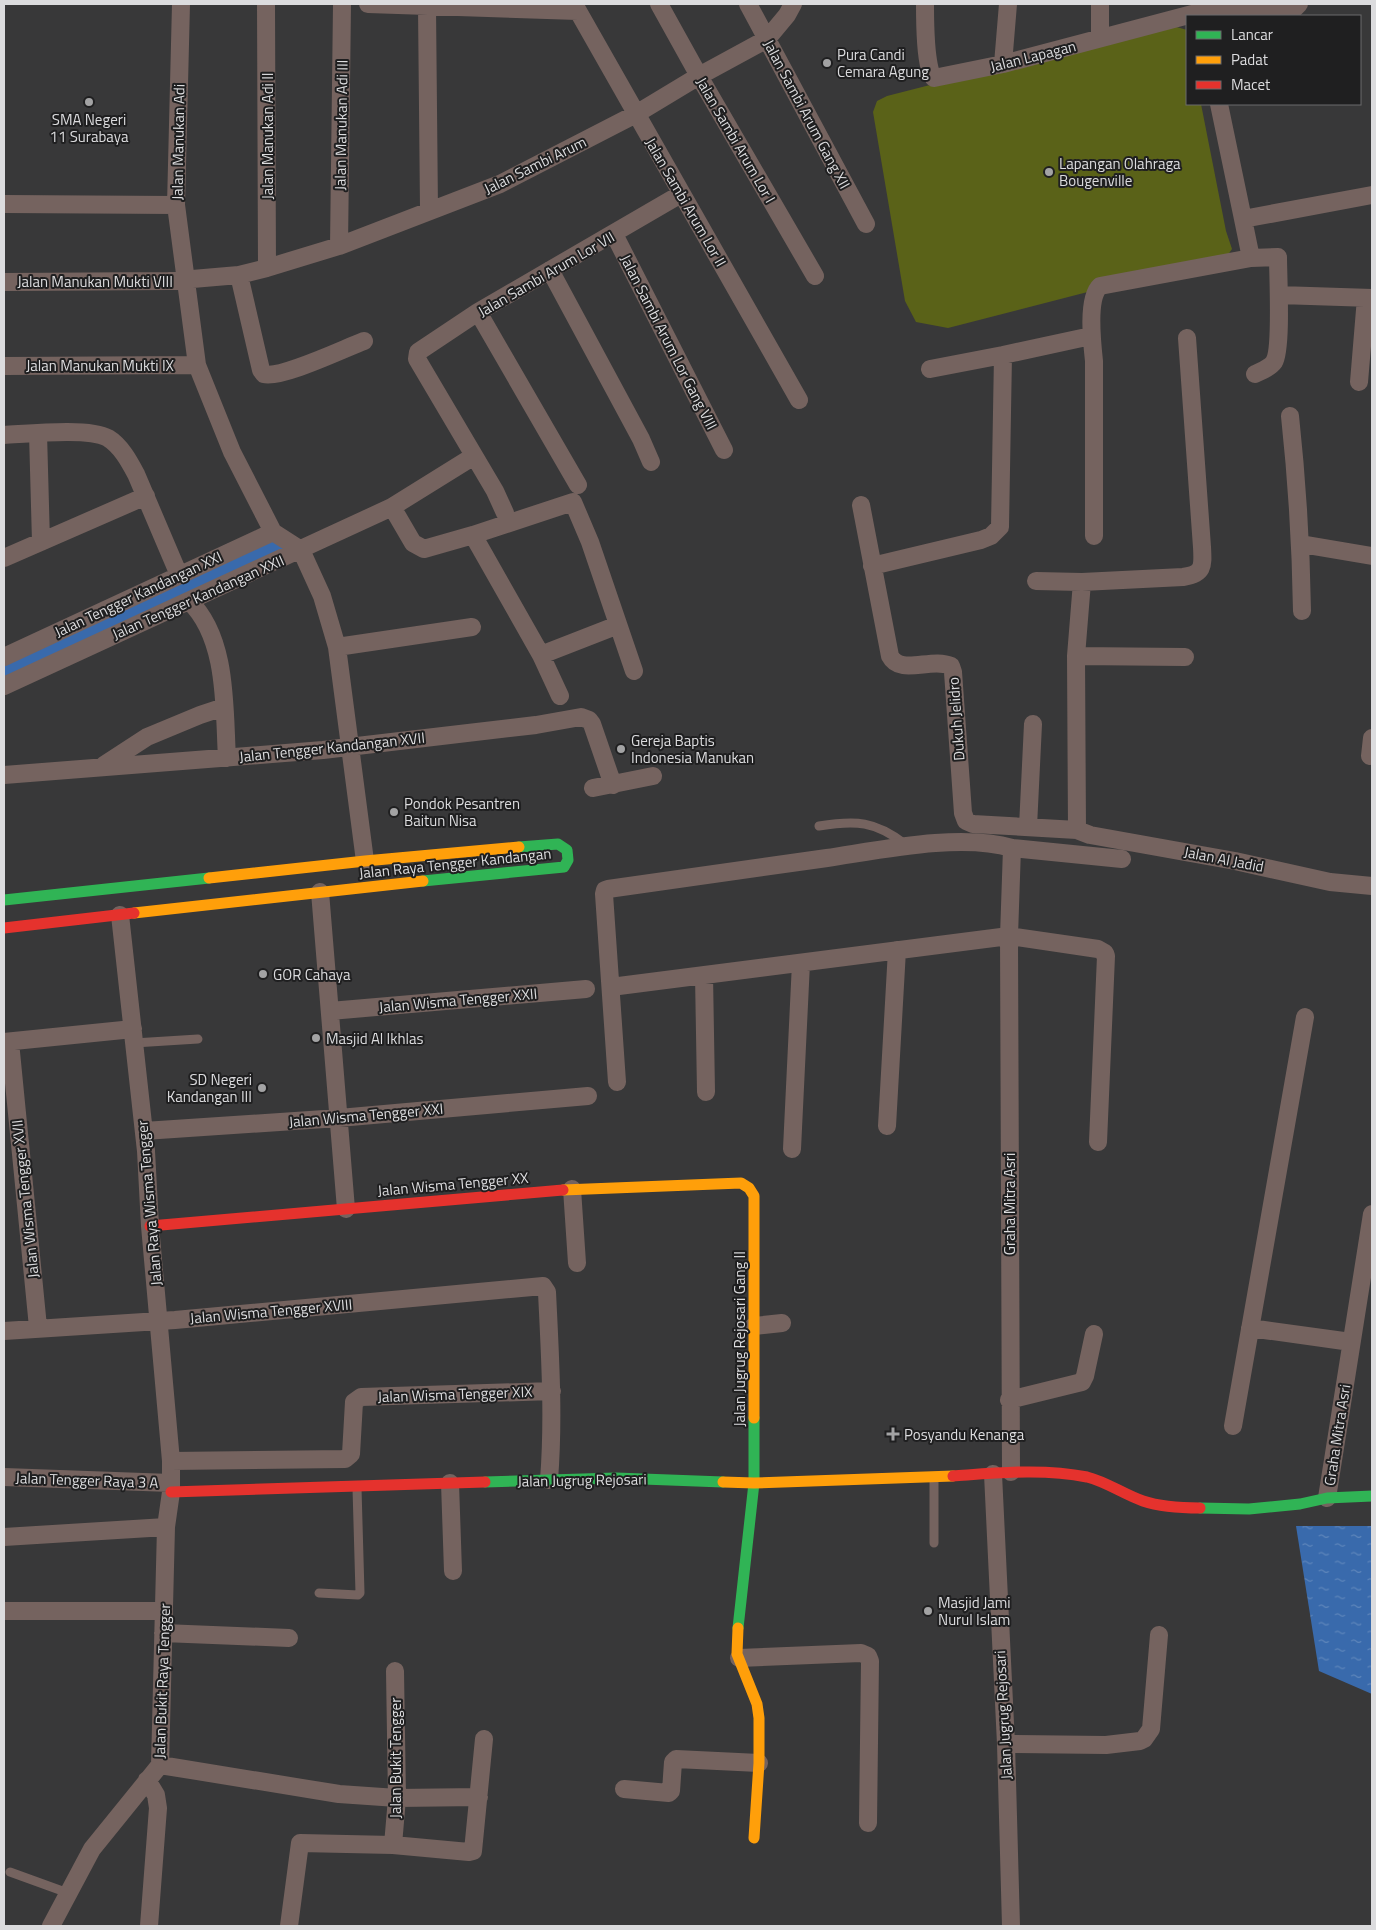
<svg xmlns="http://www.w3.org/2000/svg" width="1376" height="1930" font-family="'Titillium Web',sans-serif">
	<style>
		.grass { fill: #5a6218 }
		.water { fill: url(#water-ripples) }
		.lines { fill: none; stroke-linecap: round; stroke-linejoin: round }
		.river { stroke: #396aac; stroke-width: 34 }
		.lane { stroke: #75635f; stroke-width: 9 }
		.street { stroke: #75635f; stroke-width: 18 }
		.fast { stroke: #30b455; stroke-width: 11 }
		.slow { stroke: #ff9f0a; stroke-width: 11 }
		.jam { stroke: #e5322d; stroke-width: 11 }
		.poi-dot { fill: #a3a3a4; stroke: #1f1f20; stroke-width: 2 }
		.labels { text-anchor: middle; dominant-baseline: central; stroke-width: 4; stroke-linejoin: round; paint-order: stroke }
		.poi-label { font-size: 15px; fill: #dcdcde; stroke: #1f1f20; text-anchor: start }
		.street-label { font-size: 15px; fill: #dcdcde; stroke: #1f1f20 }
	</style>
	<defs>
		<pattern id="water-ripples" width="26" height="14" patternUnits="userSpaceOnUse" patternTransform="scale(1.25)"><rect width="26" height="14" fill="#396aac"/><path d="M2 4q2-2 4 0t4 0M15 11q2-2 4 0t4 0" fill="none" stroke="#5e86bb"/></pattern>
	</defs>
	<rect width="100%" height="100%" fill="#383839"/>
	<path class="grass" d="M1173 26 1187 30V104H1201L1226 231 1232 249 1227 256 948 328 916 322 905 301 873 112 877 101 887 96 1156 27Z"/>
	<path class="water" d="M1296 1526H1372V1694L1319 1671Z"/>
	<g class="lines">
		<path class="river" d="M4 671 13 665 65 646 172 596 201 576 233 560 270 546"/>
		<path class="lane" d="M819 826C856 820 875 821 905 844
			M134 1043 198 1039
			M934 1477V1543
			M319 1593 358 1595 360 1593 357 1488
			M10 1872 68 1893"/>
		<path class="street" d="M181 4 176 205 197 365 232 452 273 532
			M266 4 267 268
			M368 4 578 11
			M574 4 799 400
			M659 4 699 76 815 276
			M748 4 866 224
			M925 4C925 18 925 70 934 78L1003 64 1200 12 1201 16
			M1201 4 1200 12H1285L1295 8 1299 4
			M427 7 429 210
			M1100 38V4
			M1003 64 1008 4
			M1219 104 1243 219 1372 195
			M4 204 176 205
			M1243 219 1251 258 1278 257C1278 276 1282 349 1274 362 1270 368 1261 371 1255 374
			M614 234 724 450
			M339 246 342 4
			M550 270 641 439 651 462
			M239 275 261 370 264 374C281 379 345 348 364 341
			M4 282 169 281 239 275 267 268 339 246 500 184 636 114 699 76 767 39 787 15 793 4
			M1279 295 1372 298
			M478 312 578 485
			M4 366 197 365
			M930 369 1003 355 1091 336
			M1359 382 1366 298
			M1290 416C1297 481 1301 546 1302 611
			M38 433 41 542
			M4 435C26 434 89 427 108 438 121 446 129 461 136 474L179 575
			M861 505 890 656C900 676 932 657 951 666L953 672 963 813 966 821 973 824 1077 830 1090 835 1235 861 1330 882 1372 886
			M392 507 413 543 424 549 473 535 573 502 590 542 634 671
			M505 513 495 491 417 359 418 352 478 312 681 194
			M273 532 301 550 322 596 337 647 365 861
			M473 535 541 655 560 696
			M1094 536V361C1092 343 1087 298 1100 286L1251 258
			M1301 544 1372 556
			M4 558 146 496
			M872 566 981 540 991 536 1000 527 1003 355
			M1036 581 1082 582 1076 656 1077 830
			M1082 582 1183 577C1204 574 1203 566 1202 547L1187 338
			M189 601C228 638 224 709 227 758
			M337 647 472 627
			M541 655 618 625
			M1076 656 1185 657
			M4 657 273 532
			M4 686 392 507 474 456
			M1370 756 1372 738
			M104 765 147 737 200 715 224 707
			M4 775 323 750 536 725 581 717 589 720 592 724 613 785
			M593 788 653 776
			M1028 827 1033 724
			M320 892 346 1209
			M704 975 706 1092
			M611 987 1009 936 1098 949 1105 953 1106 956 1098 1142
			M330 1011 586 989
			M4 1042 133 1029
			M10 1042 38 1327
			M617 1082 604 894 605 890 608 889C681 878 754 868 827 858 881 850 960 833 1012 848L1122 859
			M887 1126 897 950
			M144 1131 339 1118 588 1096
			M792 1149 801 963
			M572 1189 577 1263
			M754 1326 782 1323
			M1250 1328 1351 1342
			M4 1331 175 1320 543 1286 547 1292C550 1355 554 1417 549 1480
			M1009 1400 1082 1382 1085 1376 1094 1334
			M1233 1426 1305 1017
			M171 1461 345 1459 351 1454 354 1402 361 1397 552 1391
			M1011 1472 1009 936 1012 848
			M993 1474 1006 1744 1011 1926
			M4 1477 171 1483
			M450 1483 453 1571
			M1327 1498 1372 1214
			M4 1537 166 1527
			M4 1611H164
			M163 1633 289 1638
			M739 1658 861 1653 868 1656 870 1661 868 1823
			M1006 1744 1106 1745 1140 1741 1144 1739 1151 1729 1159 1635
			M160 1765 339 1794 397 1798 479 1797
			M147 1780 156 1795 158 1808 149 1926
			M624 1789 669 1793 671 1791 673 1762 676 1759 759 1763
			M393 1845 397 1798 395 1671
			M51 1926 92 1849 160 1765 166 1527 171 1492V1461L150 1226 146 1151 120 915
			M289 1926 300 1843 393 1845 469 1852 473 1851 484 1739"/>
		<path class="fast" d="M423 881 564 867 568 860 567 850 558 844 519 847
			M4 900 209 878
			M485 1482 616 1478 723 1482
			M1200 1508 1249 1509 1300 1504 1327 1498 1372 1496
			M738 1628 754 1483V1418"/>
		<path class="slow" d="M209 878 365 861 519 847
			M134 913 423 881
			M563 1190 741 1183 749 1188 754 1196V1418
			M723 1482 754 1483 953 1476
			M738 1628 737 1654 757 1704 759 1718V1763L754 1838"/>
		<path class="jam" d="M4 928 134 913
			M150 1226 563 1190
			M953 1476C996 1473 1043 1468 1087 1477 1107 1482 1123 1494 1143 1501 1161 1507 1181 1508 1200 1508
			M171 1492 485 1482"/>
	</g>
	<g class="poi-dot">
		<circle cx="827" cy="63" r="5"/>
		<circle cx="89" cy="102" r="5"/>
		<circle cx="1049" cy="172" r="5"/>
		<circle cx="621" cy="749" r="5"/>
		<circle cx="394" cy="812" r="5"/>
		<circle cx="263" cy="974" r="5"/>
		<circle cx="316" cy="1038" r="5"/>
		<circle cx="262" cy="1088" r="5"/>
		<path d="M890.5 1426.5h5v5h5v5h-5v5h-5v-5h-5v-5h5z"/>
		<circle cx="928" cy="1611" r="5"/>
	</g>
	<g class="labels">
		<g class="poi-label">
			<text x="837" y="54">Pura Candi<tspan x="837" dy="17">Cemara Agung</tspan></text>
			<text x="89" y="119" text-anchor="middle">SMA Negeri<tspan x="89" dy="17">11 Surabaya</tspan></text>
			<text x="1059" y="163">Lapangan Olahraga<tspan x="1059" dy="17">Bougenville</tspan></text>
			<text x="631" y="740">Gereja Baptis<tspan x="631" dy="17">Indonesia Manukan</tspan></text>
			<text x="404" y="803">Pondok Pesantren<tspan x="404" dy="17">Baitun Nisa</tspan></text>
			<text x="273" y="974">GOR Cahaya</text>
			<text x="326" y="1038">Masjid Al Ikhlas</text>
			<text x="252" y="1079" text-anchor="end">SD Negeri<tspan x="252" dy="17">Kandangan III</tspan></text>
			<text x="904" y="1434">Posyandu Kenanga</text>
			<text x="938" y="1602">Masjid Jami<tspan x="938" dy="17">Nurul Islam</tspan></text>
		</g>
		<g class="street-label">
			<text transform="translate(1033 56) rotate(-14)">Jalan Lapagan</text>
			<text transform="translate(807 114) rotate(62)">Jalan Sambi Arum Gang XII</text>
			<text transform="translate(341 125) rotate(-89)">Jalan Manukan Adi III</text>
			<text transform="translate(267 136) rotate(-90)">Jalan Manukan Adi II</text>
			<text transform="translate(736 140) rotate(60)">Jalan Sambi Arum Lor I</text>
			<text transform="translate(178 142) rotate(-89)">Jalan Manukan Adi</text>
			<text transform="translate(535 165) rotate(-26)">Jalan Sambi Arum</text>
			<text transform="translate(686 202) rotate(60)">Jalan Sambi Arum Lor II</text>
			<text transform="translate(546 274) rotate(-30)">Jalan Sambi Arum Lor VII</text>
			<text x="95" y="281">Jalan Manukan Mukti VIII</text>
			<text transform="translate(669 342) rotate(63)">Jalan Sambi Arum Lor Gang VIII</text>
			<text x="100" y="365">Jalan Manukan Mukti IX</text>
			<text transform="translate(138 594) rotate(-25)">Jalan Tengger Kandangan XXI</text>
			<text transform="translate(198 597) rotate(-24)">Jalan Tengger Kandangan XXII</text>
			<text transform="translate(956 719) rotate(-94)">Dukuh Jelidro</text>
			<text transform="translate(332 747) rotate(-6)">Jalan Tengger Kandangan XVII</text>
			<text transform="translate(1224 859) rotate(11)">Jalan Al Jadid</text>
			<text transform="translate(455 863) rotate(-6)">Jalan Raya Tengger Kandangan</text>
			<text transform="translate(458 1000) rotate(-5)">Jalan Wisma Tengger XXII</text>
			<text transform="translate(366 1115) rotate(-5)">Jalan Wisma Tengger XXI</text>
			<text transform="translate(453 1184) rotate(-5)">Jalan Wisma Tengger XX</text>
			<text transform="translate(25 1199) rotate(-96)">Jalan Wisma Tengger XVII</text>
			<text transform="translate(149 1203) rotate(-95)">Jalan Raya Wisma Tengger</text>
			<text transform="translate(1009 1204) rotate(-90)">Graha Mitra Asri</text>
			<text transform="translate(271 1311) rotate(-5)">Jalan Wisma Tengger XVIII</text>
			<text transform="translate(739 1339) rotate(-90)">Jalan Jugrug Rejosari Gang II</text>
			<text transform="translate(455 1394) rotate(-2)">Jalan Wisma Tengger XIX</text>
			<text transform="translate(1337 1435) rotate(-81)">Graha Mitra Asri</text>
			<text transform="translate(87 1480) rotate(2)">Jalan Tengger Raya 3 A</text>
			<text transform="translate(582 1480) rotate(-1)">Jalan Jugrug Rejosari</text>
			<text transform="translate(162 1681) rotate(-88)">Jalan Bukit Raya Tengger</text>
			<text transform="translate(1003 1715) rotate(-93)">Jalan Jugrug Rejosari</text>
			<text transform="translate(395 1758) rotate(-90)">Jalan Bukit Tengger</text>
		</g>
	</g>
	<rect width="1376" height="1930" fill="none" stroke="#dcdcde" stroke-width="10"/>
	<rect x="1186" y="15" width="175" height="90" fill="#1f1f20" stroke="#6b6b6c"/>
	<rect x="1196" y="31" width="25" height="8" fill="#30b455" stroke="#6b6b6c"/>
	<text x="1231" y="40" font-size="15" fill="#dcdcde">Lancar</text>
	<rect x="1196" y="56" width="25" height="8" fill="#ff9f0a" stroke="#6b6b6c"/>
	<text x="1231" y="65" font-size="15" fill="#dcdcde">Padat</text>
	<rect x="1196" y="81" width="25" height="8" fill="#e5322d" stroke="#6b6b6c"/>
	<text x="1231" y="90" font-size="15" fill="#dcdcde">Macet</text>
</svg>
